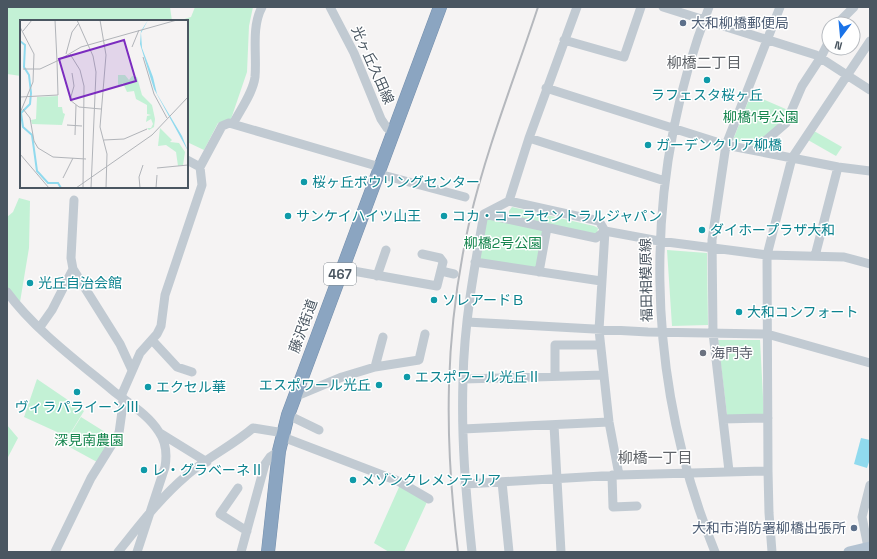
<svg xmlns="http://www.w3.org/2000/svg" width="877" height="559" font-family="'Space Grotesk','Noto Sans JP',sans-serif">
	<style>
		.green { fill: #c3f1d5 }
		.water { fill: #90daee }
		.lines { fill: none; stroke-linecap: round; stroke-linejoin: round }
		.highway-casing { stroke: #7690ad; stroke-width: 14 }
		.minor { stroke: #c1cad2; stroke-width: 9 }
		.major { stroke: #b3c2d1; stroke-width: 11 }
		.highway { stroke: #8ba5c1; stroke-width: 13 }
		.rail { stroke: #b5b8bd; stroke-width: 2 }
		.service-dot { fill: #5c6f8a; stroke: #fff; stroke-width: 1.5 }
		.culture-dot { fill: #0f9aa8; stroke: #fff; stroke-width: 1.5 }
		.worship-dot { fill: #6b7280; stroke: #fff; stroke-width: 1.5 }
		.labels { text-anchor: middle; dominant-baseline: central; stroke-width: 3; stroke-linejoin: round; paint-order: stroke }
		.shield { fill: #fff; stroke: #808990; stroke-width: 1 }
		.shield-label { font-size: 13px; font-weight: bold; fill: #4a5661 }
		.service-label { font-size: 14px; fill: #4e5e75; stroke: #fff; text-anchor: start }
		.street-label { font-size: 14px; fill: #4a5661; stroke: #fff }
		.culture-label { font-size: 14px; fill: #0d838f; stroke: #fff; text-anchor: start }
		.park-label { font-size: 14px; fill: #17864f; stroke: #fff }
		.worship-label { font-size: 14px; fill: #5b616d; stroke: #fff; text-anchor: start }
		.neighbourhood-label { font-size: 15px; fill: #5f6368; stroke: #fff }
		.inset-river { fill: none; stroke: #90daee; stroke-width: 2 }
		.inset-road { fill: none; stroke: #b1b4b9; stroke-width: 1 }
		.view { fill: #7b2cbf; fill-opacity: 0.15; stroke: #7b2cbf; stroke-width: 2 }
		.inset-edge { fill: none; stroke: #4a5661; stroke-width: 2 }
	</style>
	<rect width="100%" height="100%" fill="#f5f3f3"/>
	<path class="green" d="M7 7H170L172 21H21V76L7 74Z
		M195 7H253L249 26 247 72 231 119 218 123 204 150 187 142V21H178L191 17Z
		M751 94 788 110 783 121 755 146 733 140Z
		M814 131 842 147 836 156 808 140Z
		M19 198 30 201 29 248 20 302 7 288V217L13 212Z
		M512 207 594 226 598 228 597 234 512 217 509 214V211Z
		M484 215 547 228 539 272 475 262Z
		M667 250 707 253 708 325 672 326Z
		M718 340H760L764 416 727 415Z
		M37 379 84 411 68 437 24 417Z
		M81 417 113 437 97 462 64 444Z
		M7 425 18 438 7 459Z
		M400 485 427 502 404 552H389L374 543Z"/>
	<path class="water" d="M861 438 870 440V459L867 468 854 464Z"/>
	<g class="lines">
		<defs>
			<path id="highway" d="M268 552 279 451 288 415 440 7"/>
		</defs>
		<use href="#highway" class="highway-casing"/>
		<path class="minor" d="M330 7 354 53 381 119 387 128 393 132
			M663 7 816 55 870 90
			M709 7C641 183 644 377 715 552
			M837 24 854 7
			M564 40 624 57 641 7
			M546 88 726 145 838 167 870 171
			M233 124C240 110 253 93 255 77 257 55 251 27 262 7
			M529 138 665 181
			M757 151 764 142 786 123 802 86 821 57 829 41
			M187 160 200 167
			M379 174 465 197
			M74 200 71 258 73 269 120 344 132 370
			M484 214 596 238 605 231 599 221 509 201
			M815 256 838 167
			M475 262 601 281
			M342 269 437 286 443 262 440 258 422 254
			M441 271 454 274
			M539 272 547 228
			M377 276 386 250
			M7 292C34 329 77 361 112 390 128 403 148 414 159 432 166 442 167 455 165 467L137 552
			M467 322 648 332 767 334 870 363
			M40 327 52 310 73 269
			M152 340 177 367 192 372
			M375 367 383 337
			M555 376V345H600
			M463 379 604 375
			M294 397 342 377 375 367 419 360 425 334
			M288 415 319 430
			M723 419 768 418
			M554 425 561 552
			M463 429 609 422
			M160 433 207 462
			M729 471 713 333 712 240 726 145 780 7
			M612 475 613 507 637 506
			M619 475 609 422 599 330 605 231 659 241 767 255 844 257 870 264
			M502 482 509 552
			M465 484 619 475 768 471
			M238 488 220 514 247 531
			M868 547 862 517 870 485
			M55 552 91 478 119 433 123 404 122 394 140 353 157 334 161 326 165 295 202 185 200 167 222 126 229 123 380 167
			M118 552C139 526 160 498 186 476 206 458 232 446 253 428L278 432 288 439 398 481 429 499
			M241 552 265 464 270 457 279 451
			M472 552C466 495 461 438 463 380 464 324 474 269 484 214L509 201 529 138 577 7
			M772 552 769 513 768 471 767 255 792 158 870 41"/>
		<path class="major" d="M849 552 870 547"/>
		<use href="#highway" class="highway"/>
		<path class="rail" d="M458 552C444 437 444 333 470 219 487 147 515 77 538 7"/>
	</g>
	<g class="service-dot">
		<circle cx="683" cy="23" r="4"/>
		<circle cx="854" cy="528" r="4"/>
	</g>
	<g class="culture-dot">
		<circle cx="707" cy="80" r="4"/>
		<circle cx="648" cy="145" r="4"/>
		<circle cx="304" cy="182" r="4"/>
		<circle cx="288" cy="216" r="4"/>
		<circle cx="444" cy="216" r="4"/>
		<circle cx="702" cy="230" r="4"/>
		<circle cx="30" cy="283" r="4"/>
		<circle cx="434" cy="300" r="4"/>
		<circle cx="739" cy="312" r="4"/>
		<circle cx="407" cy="377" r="4"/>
		<circle cx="379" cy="385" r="4"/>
		<circle cx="148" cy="387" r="4"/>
		<circle cx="77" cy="392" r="4"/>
		<circle cx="144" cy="470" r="4"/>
		<circle cx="353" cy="480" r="4"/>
	</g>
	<circle class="worship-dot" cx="703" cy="353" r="4"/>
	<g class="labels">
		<rect class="shield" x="324" y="263" width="32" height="22" rx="3"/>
		<g class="shield-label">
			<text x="340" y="274">467</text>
		</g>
		<g class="service-label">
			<text x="691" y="23">大和柳橋郵便局</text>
			<text x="846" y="528" text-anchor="end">大和市消防署柳橋出張所</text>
		</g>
		<g class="street-label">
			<text transform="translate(373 65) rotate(66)">光ヶ丘久田線</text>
			<text transform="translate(646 280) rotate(-91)">福田相模原線</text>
			<text transform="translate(303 326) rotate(-70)">藤沢街道</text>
		</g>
		<g class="culture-label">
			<text x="707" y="95" text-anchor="middle">ラフェスタ桜ヶ丘</text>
			<text x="656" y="145">ガーデンクリア柳橋</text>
			<text x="312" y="182">桜ヶ丘ボウリングセンター</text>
			<text x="296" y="216">サンケイハイツ山王</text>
			<text x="452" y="216">コカ・コーラセントラルジャパン</text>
			<text x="710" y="230">ダイホープラザ大和</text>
			<text x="38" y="283">光丘自治会館</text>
			<text x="442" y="300">ソレアードＢ</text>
			<text x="747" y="312">大和コンフォート</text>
			<text x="415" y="377">エスポワール光丘Ⅱ</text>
			<text x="371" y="385" text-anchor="end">エスポワール光丘</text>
			<text x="156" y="387">エクセル華</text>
			<text x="77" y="407" text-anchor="middle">ヴィラパライーンⅢ</text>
			<text x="152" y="470">レ・グラベーネⅡ</text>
			<text x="361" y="480">メゾンクレメンテリア</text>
		</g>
		<g class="park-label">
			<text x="761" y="117">柳橋1号公園</text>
			<text x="503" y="243">柳橋2号公園</text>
			<text x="89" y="440">深見南農園</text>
		</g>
		<g class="worship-label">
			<text x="711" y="353">海門寺</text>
		</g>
		<g class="neighbourhood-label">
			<text x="704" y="62">柳橋二丁目</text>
			<text x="655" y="457">柳橋一丁目</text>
		</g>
	</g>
	<g transform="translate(20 20)">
		<rect width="168" height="168" fill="#f5f3f3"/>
		<path d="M98 55H105L109 60 112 56 117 57 122 75 132 85 135 99 134 107 129 110 127 108H131L133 104 131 99 126 102 127 96 131 95 127 94V85L116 79 114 71 107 72 103 63 98 67ZM38 76V87H42L43 93 45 94 42 105 12 104 11 100 16 99 17 77ZM140 108 152 120 150 122 159 123 165 132 163 145 158 146 156 132 146 125 138 126Z" fill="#c3f1d5"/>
		<path d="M128 0 121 13 122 28 133 57 137 74 162 116 168 131 134 69 120 24 121 11Z" fill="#90daee"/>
		<path class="inset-river" d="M0 21 5 25 4 47 9 55 11 73 10 84 1 93 3 107 12 115 17 151 28 163H38L41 168"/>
		<path class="inset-road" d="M35 0 37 41 61 27 157 0M57 0 73 36 76 52 71 168M80 0 86 35 80 107 87 134 86 168M0 7 14 34 13 62 0 93M3 11 12 0M112 27 119 10M46 34 52 12 58 4M50 34 60 50 64 66 63 168M123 37 134 74 147 98M52 53 54 66 50 80 59 87 81 89M0 77 38 75 37 41 20 49H3M3 89 10 98 14 121 18 128 33 137 66 139M47 105 62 106M55 115 56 85M84 120 104 119 127 109M0 134 29 168M137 148 168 145M43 158 53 138M56 168 132 115 168 77M120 168 119 157 123 145M136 168 137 155"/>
		<path class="view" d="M104 20 116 61 51 80 39 39Z"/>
		<rect width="168" height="168" class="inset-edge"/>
	</g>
	<rect width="877" height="559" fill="none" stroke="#4a5661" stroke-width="16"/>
	<g transform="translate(841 36) rotate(196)"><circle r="19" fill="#ffffff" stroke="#b7bbc0"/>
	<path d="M0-3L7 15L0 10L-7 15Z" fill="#1a73e8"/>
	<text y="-6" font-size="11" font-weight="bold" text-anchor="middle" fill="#4a5661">N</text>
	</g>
</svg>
